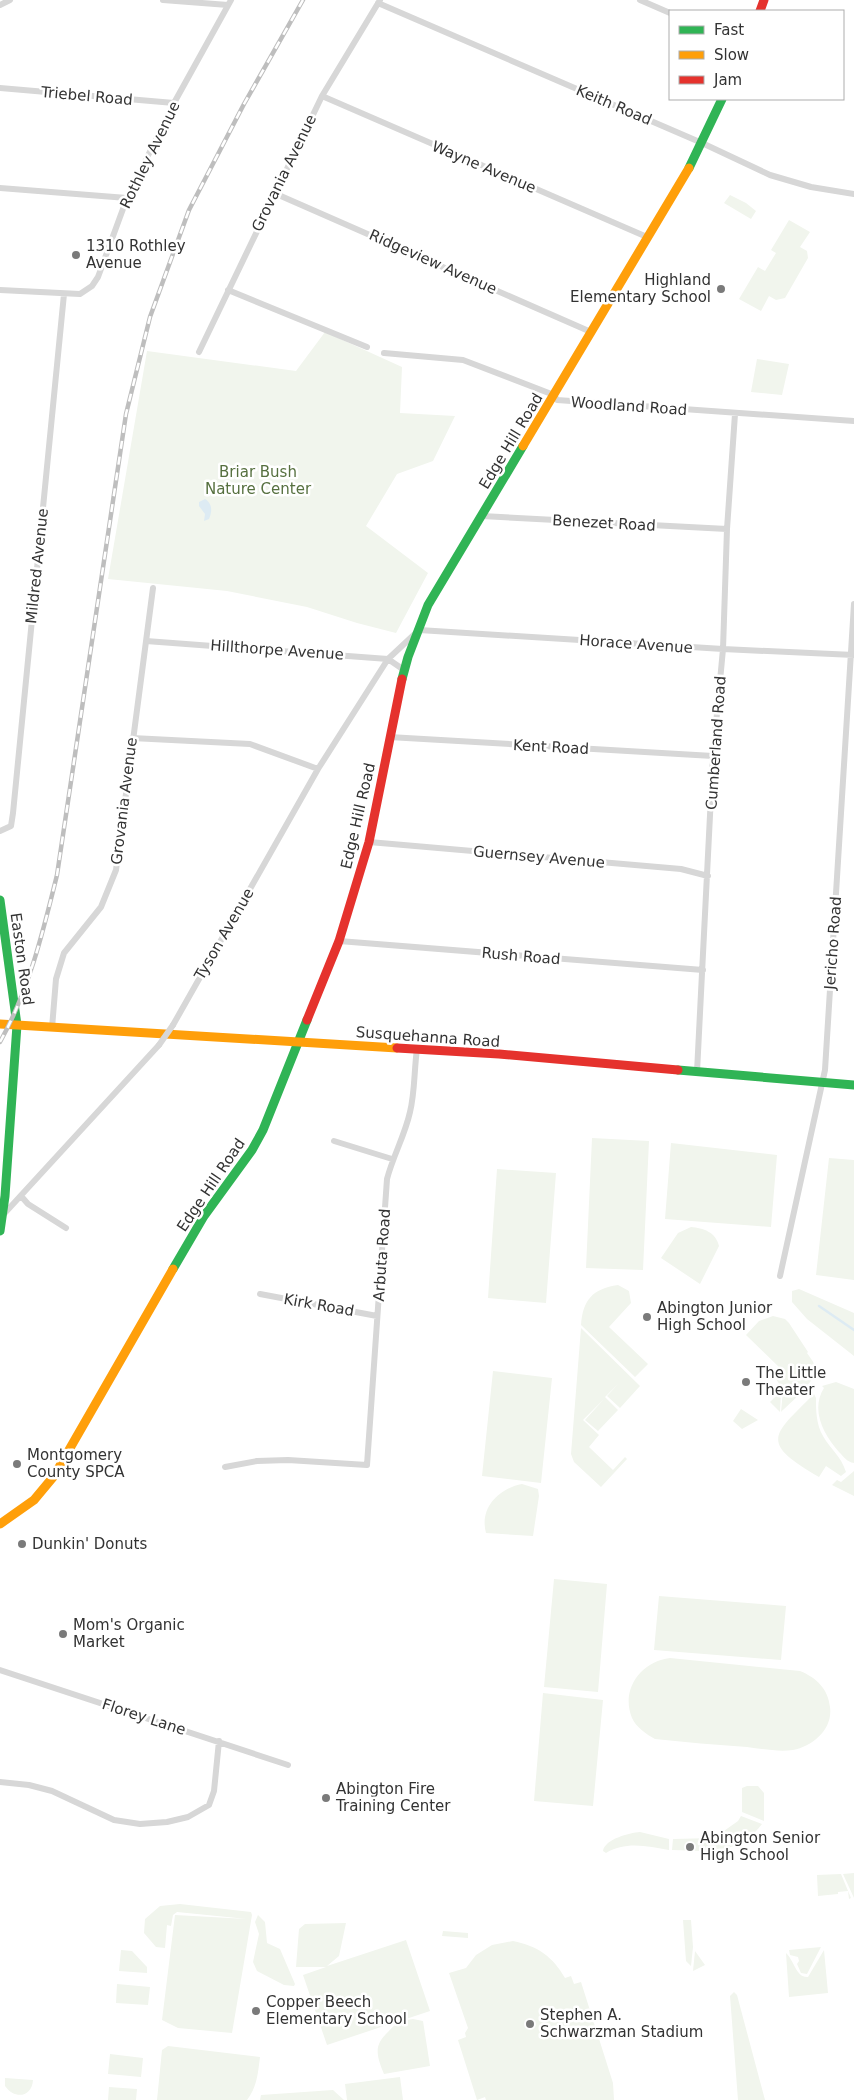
<svg xmlns="http://www.w3.org/2000/svg" width="854" height="2100" font-family="'DejaVu Sans',sans-serif">
	<style>
		.green { fill: #f1f5ed }
		.water { fill: #ddebf3 }
		.lines { fill: none; stroke-linecap: round; stroke-linejoin: round }
		.stream { stroke: #ddebf3; stroke-width: 2.5 }
		.street { stroke: #d7d7d7; stroke-width: 6 }
		.fast { stroke: #30b455; stroke-width: 9 }
		.slow { stroke: #ff9f0a; stroke-width: 9 }
		.jam { stroke: #e5322d; stroke-width: 9 }
		.rail-casing { stroke: #bebebe; stroke-width: 4.5 }
		.rail { stroke: #fff; stroke-width: 2.5; stroke-dasharray: 8; stroke-linecap: butt }
		.street-bridge { stroke: #d7d7d7; stroke-width: 6 }
		.poi-dot { fill: #7a7a7a; stroke: #fff; stroke-width: 2 }
		.labels { text-anchor: middle; dominant-baseline: central; stroke-width: 5; stroke-linejoin: round; paint-order: stroke }
		.street-label { font-size: 15px; fill: #333; stroke: #fff }
		.poi-label { font-size: 15px; fill: #333; stroke: #fff; text-anchor: start }
		.park-label { font-size: 15px; fill: #56703f; stroke: #fff }
	</style>
	<rect width="100%" height="100%" fill="#fff"/>
	<path class="green" d="M730 195 746 203 756 211 751 219 724 203Z
		M789 220 810 232 800 247 807 251 808 258 785 298 776 300 769 296 761 311 739 299 758 267 765 271 776 253 771 250Z
		M325 332 402 367 400 413 455 416 433 461 397 474 366 526 428 573 396 633 357 623 307 607 227 591 108 579 147 351 296 371Z
		M757 359 789 364 782 395 751 392Z
		M592 1138 649 1141 643 1270 586 1268Z
		M671 1143 777 1155 771 1227 665 1219Z
		M829 1158 854 1160V1280L816 1275Z
		M497 1169 556 1173 546 1303 488 1298Z
		M691 1227C703 1228 716 1232 719 1246L700 1284 661 1258 678 1233Z
		M618 1285 629 1291 631 1303 609 1327 648 1364 635 1377 581 1325C583 1300 592 1289 618 1285Z
		M799 1289 854 1313V1356L807 1319 792 1302V1291Z
		M773 1316 785 1319 789 1323 808 1352 807 1353C811 1359 816 1364 815 1371 815 1382 789 1404 781 1412L783 1390 776 1379 783 1371 746 1335 759 1321Z
		M581 1328 640 1386 620 1408 607 1396 619 1383 605 1397 618 1410 598 1431 585 1420 604 1399 583 1420 599 1435 589 1447 613 1470 625 1457 627 1459 601 1487 574 1462 571 1454Z
		M493 1371 552 1378 541 1483 482 1476Z
		M836 1382 854 1389V1463C847 1462 844 1457 839 1452 824 1435 810 1410 824 1388L822 1386Z
		M781 1391V1392L780 1412 770 1402Z
		M814 1394 816 1398C816 1410 816 1424 823 1436 831 1450 841 1456 846 1472L841 1476 826 1466 819 1477C759 1442 772 1436 814 1394Z
		M741 1409 758 1420 742 1429 733 1421Z
		M854 1471V1496L832 1485 837 1480 841 1482Z
		M522 1484 538 1489 539 1496 533 1536 486 1533C479 1507 500 1488 522 1484Z
		M554 1579 607 1584 598 1692 544 1687Z
		M659 1596 786 1606 781 1660 654 1650Z
		M670 1658 800 1671C817 1678 828 1689 830 1707 833 1729 813 1746 793 1750 778 1752 762 1749 747 1747 716 1745 685 1742 655 1739 646 1734 636 1727 632 1718 620 1689 642 1661 670 1658Z
		M543 1693 603 1700 593 1806 534 1801Z
		M747 1786H758L764 1793V1821L742 1812V1788Z
		M741 1816 762 1824C738 1856 708 1851 672 1850L673 1839 714 1838 738 1821Z
		M640 1832 669 1839V1850C648 1846 625 1841 606 1853L603 1851C605 1839 629 1833 640 1832Z
		M854 1873V1898L843 1874Z
		M841 1874 851 1898 849 1899 848 1891 838 1892V1894L818 1896 817 1875Z
		M180 1904 251 1912 252 1915 232 2033 178 2028 162 2020 175 1915 247 1919 177 1912 173 1915 171 1926 167 1925 165 1948 156 1947 144 1933 145 1919 160 1906Z
		M258 1915 265 1922 267 1943 280 1949 295 1984 294 1986 284 1985 257 1971 253 1962 259 1934 255 1922Z
		M683 1920H691L693 1947 691 1966 686 1961Z
		M346 1923 339 1956 327 1966 406 1940 430 2011 400 2021 413 2019 423 2021 430 2066 384 2074C371 2044 379 2041 399 2021L327 2045 303 1975 326 1967H296L299 1929 305 1924Z
		M443 1931 468 1933V1938L442 1936Z
		M513 1941C538 1946 553 1957 565 1978L571 1976 574 1984 581 1982 613 2083 614 2100H486L485 2097 477 2100 458 2040 466 2037 465 2033 468 2028 449 1973 466 1968 476 1955 492 1945Z
		M821 1947 807 1974 801 1973 797 1964 799 1961 798 1957 790 1955 789 1950Z
		M121 1950 132 1951 147 1967V1973L119 1971Z
		M824 1950 828 1993 789 1997 786 1953C794 1960 796 1978 808 1977Z
		M695 1951 705 1965 693 1971Z
		M117 1984 150 1987 148 2005 116 2003Z
		M734 1992 737 1995 765 2100H738L730 1996Z
		M168 2046 260 2057C258 2073 257 2087 247 2100H157L162 2050Z
		M110 2054 143 2058 141 2077 108 2074Z
		M400 2077 403 2100H347L345 2084Z
		M5 2078 33 2080C32 2097 15 2100 5 2086Z
		M109 2087 137 2089 136 2100H108Z
		M333 2090 344 2100H260L261 2095Z"/>
	<path class="water" d="M205 499C213 504 212 512 209 519L204 521 205 514 199 506V502Z"/>
	<g class="lines">
		<path class="stream" d="M819 1306 854 1330"/>
		<path class="street" d="M163 0 228 5
			M640 0 670 13
			M378 3 702 143 770 175 811 187 854 194
			M0 5 10 0
			M0 88 174 103
			M322 96 647 237
			M0 188 127 198
			M274 193 591 332
			M0 290 80 294 92 286 98 277 127 198 174 103 231 0
			M228 290 367 347
			M199 352 322 96 380 0
			M384 353 463 360 554 395 557 400 854 421
			M482 516 727 529
			M146 641 388 659 404 670
			M389 737 713 756
			M132 738 250 744 318 769
			M0 831 11 826 13 813 64 294
			M369 842 681 869 708 876
			M339 941 703 970
			M173 1025 318 769 388 659 419 630 723 649 854 655
			M52 1028 56 979 64 953 101 907 116 870 153 588
			M697 1072 713 756 723 649 727 529 735 414
			M334 1141 392 1159
			M21 1196 28 1204 66 1228
			M3 1215 159 1045
			M780 1276 825 1070 854 604
			M260 1294 377 1316
			M225 1467 257 1461 288 1460 367 1465 387 1179C393 1156 405 1135 410 1112 415 1092 414 1070 417 1049
			M0 1670 288 1765
			M0 1782 29 1785 52 1791 114 1820 140 1824 167 1822 188 1817 209 1805 214 1791 219 1741"/>
		<path class="fast" d="M689 168 722 99
			M402 679 408 657 428 605 523 446
			M0 900 17 1025 5 1196 0 1231
			M678 1070 854 1085
			M173 1269 204 1216 252 1150 263 1130 307 1020"/>
		<path class="slow" d="M523 446 689 168
			M0 1024 397 1048
			M0 1524 34 1500 54 1476 173 1269"/>
		<path class="jam" d="M760 11 764 0
			M307 1020 339 941 369 842 402 679
			M397 1048 499 1054 678 1070"/>
		<defs>
			<path id="rail" d="M0 1042C29 990 43 932 57 875L126 414 150 317 189 210 244 104 303 0"/>
		</defs>
		<use href="#rail" class="rail-casing"/>
		<use href="#rail" class="rail"/>
		<path class="street-bridge" d="M159 1045 173 1025"/>
	</g>
	<g class="poi-dot">
		<circle cx="76" cy="255" r="5"/>
		<circle cx="721" cy="289" r="5"/>
		<circle cx="647" cy="1317" r="5"/>
		<circle cx="746" cy="1382" r="5"/>
		<circle cx="17" cy="1464" r="5"/>
		<circle cx="22" cy="1544" r="5"/>
		<circle cx="63" cy="1634" r="5"/>
		<circle cx="326" cy="1798" r="5"/>
		<circle cx="690" cy="1847" r="5"/>
		<circle cx="256" cy="2011" r="5"/>
		<circle cx="530" cy="2024" r="5"/>
	</g>
	<g class="labels">
		<g class="street-label">
			<text transform="translate(87 96) rotate(5)">Triebel Road</text>
			<text transform="translate(614 105) rotate(23)">Keith Road</text>
			<text transform="translate(150 155) rotate(-64)">Rothley Avenue</text>
			<text transform="translate(484 167) rotate(23)">Wayne Avenue</text>
			<text transform="translate(284 173) rotate(-64)">Grovania Avenue</text>
			<text transform="translate(433 262) rotate(24)">Ridgeview Avenue</text>
			<text transform="translate(629 406) rotate(4)">Woodland Road</text>
			<text transform="translate(511 441) rotate(-59)">Edge Hill Road</text>
			<text transform="translate(604 523) rotate(3)">Benezet Road</text>
			<text transform="translate(37 566) rotate(-84)">Mildred Avenue</text>
			<text transform="translate(636 644) rotate(4)">Horace Avenue</text>
			<text transform="translate(277 650) rotate(4)">Hillthorpe Avenue</text>
			<text transform="translate(716 743) rotate(-86)">Cumberland Road</text>
			<text transform="translate(551 747) rotate(3)">Kent Road</text>
			<text transform="translate(124 801) rotate(-83)">Grovania Avenue</text>
			<text transform="translate(358 816) rotate(-77)">Edge Hill Road</text>
			<text transform="translate(539 857) rotate(5)">Guernsey Avenue</text>
			<text transform="translate(224 934) rotate(-60)">Tyson Avenue</text>
			<text transform="translate(833 943) rotate(-86)">Jericho Road</text>
			<text transform="translate(521 956) rotate(5)">Rush Road</text>
			<text transform="translate(22 959) rotate(82)">Easton Road</text>
			<text transform="translate(428 1037) rotate(4)">Susquehanna Road</text>
			<text transform="translate(211 1185) rotate(-56)">Edge Hill Road</text>
			<text transform="translate(382 1255) rotate(-86)">Arbuta Road</text>
			<text transform="translate(319 1305) rotate(10)">Kirk Road</text>
			<text transform="translate(144 1717) rotate(18)">Florey Lane</text>
		</g>
		<g class="poi-label">
			<text x="86" y="246">1310 Rothley<tspan x="86" dy="17">Avenue</tspan></text>
			<text x="711" y="280" text-anchor="end">Highland<tspan x="711" dy="17">Elementary School</tspan></text>
			<text x="657" y="1308">Abington Junior<tspan x="657" dy="17">High School</tspan></text>
			<text x="756" y="1373">The Little<tspan x="756" dy="17">Theater</tspan></text>
			<text x="27" y="1455">Montgomery<tspan x="27" dy="17">County SPCA</tspan></text>
			<text x="32" y="1544">Dunkin' Donuts</text>
			<text x="73" y="1625">Mom's Organic<tspan x="73" dy="17">Market</tspan></text>
			<text x="336" y="1789">Abington Fire<tspan x="336" dy="17">Training Center</tspan></text>
			<text x="700" y="1838">Abington Senior<tspan x="700" dy="17">High School</tspan></text>
			<text x="266" y="2002">Copper Beech<tspan x="266" dy="17">Elementary School</tspan></text>
			<text x="540" y="2015">Stephen A.<tspan x="540" dy="17">Schwarzman Stadium</tspan></text>
		</g>
		<g class="park-label">
			<text x="258" y="472">Briar Bush<tspan x="258" dy="17">Nature Center</tspan></text>
		</g>
	</g>
	<rect x="669" y="10" width="175" height="90" fill="#ffffff" stroke="#adadad"/>
	<rect x="679" y="26" width="25" height="8" fill="#30b455" stroke="#adadad"/>
	<text x="714" y="35" font-size="15" fill="#333333">Fast</text>
	<rect x="679" y="51" width="25" height="8" fill="#ff9f0a" stroke="#adadad"/>
	<text x="714" y="60" font-size="15" fill="#333333">Slow</text>
	<rect x="679" y="76" width="25" height="8" fill="#e5322d" stroke="#adadad"/>
	<text x="714" y="85" font-size="15" fill="#333333">Jam</text>
</svg>
